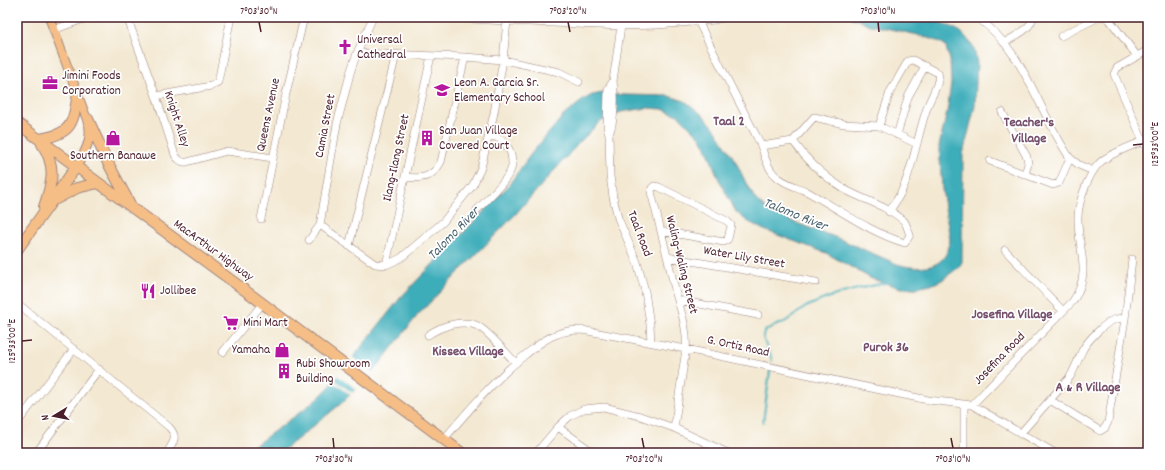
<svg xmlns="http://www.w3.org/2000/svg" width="1165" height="470" font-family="Dekko,sans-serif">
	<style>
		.water { fill: #3eadba; stroke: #446672 }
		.pier { fill: #f3e8d1 }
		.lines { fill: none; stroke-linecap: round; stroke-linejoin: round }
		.stream { stroke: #3eadba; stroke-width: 2 }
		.minor-casing { stroke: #9e847e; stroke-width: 8 }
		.major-casing { stroke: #9e847e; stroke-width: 10 }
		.highway-casing { stroke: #9e847e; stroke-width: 12 }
		.minor { stroke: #fff; stroke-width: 7 }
		.major { stroke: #f6be87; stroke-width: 8 }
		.highway { stroke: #f6be87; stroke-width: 10 }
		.ticks { fill: none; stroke: #4a1f2b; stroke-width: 1.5 }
		.labels { text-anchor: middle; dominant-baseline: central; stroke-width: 3.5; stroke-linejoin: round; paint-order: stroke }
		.poi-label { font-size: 13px; fill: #4a1f2b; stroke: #fff; text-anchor: start }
		.street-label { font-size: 13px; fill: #4a1f2b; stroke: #fff }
		.neighbourhood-label { font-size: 14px; font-weight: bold; fill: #744e6b; stroke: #fff }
		.water-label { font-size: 14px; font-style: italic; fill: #455f6b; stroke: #fff }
		.neatline { fill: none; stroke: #4a1f2b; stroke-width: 1.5 }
		.ticks-label { font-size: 10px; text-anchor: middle; fill: #4a1f2b }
	</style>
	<rect width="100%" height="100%" fill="#fff"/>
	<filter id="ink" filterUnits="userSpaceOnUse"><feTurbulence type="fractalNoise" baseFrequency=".025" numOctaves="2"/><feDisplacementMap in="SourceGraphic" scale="8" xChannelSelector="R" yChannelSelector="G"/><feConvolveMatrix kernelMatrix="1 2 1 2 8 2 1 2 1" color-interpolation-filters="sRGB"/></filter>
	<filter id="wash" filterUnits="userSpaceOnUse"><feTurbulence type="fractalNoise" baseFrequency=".012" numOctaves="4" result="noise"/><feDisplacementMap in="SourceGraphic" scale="16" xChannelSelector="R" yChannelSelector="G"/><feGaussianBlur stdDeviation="0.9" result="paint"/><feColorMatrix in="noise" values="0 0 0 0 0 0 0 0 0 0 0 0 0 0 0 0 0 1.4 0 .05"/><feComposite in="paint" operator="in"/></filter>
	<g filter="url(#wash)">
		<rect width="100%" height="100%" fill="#f3e8d1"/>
		<path class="water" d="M850 17 926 18 948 25 961 32 970 42 974 49 977 62 975 106 963 154 962 262 959 267 942 280 931 285 917 288H901L872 279 826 253 764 230 747 221 736 212 719 180 706 147 700 137 678 115 662 109 647 108 621 112 600 122 578 144 513 217 460 271 417 316 377 367 343 402 299 438 279 453H244L295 416 318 398 331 385 401 297 507 187 531 154 563 116 583 100 592 95 603 93 626 95 669 96 685 101 704 116 716 130 736 162 747 185 756 200 765 208 791 221 835 237 897 264C920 271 948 270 950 239L942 189 939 146 947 112 951 83 950 60 945 45 940 42 918 35 871 25Z"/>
		<path class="pier" d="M351 356 374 373 358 390 337 375Z
			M334 379 354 394 352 396 332 381Z"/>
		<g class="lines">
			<path class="stream" d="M772 361C771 353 762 341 763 335 765 327 780 325 786 321 793 317 799 311 806 307 833 294 857 289 885 283
				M763 422 770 371"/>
		</g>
	</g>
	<g filter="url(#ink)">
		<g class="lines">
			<defs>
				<path id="minor" d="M127 17 156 96 175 155C178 159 181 163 187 162L227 151 273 158
					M433 17 507 21 621 26 658 25 714 20 727 17
					M976 17C1025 49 1038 112 1070 158L1079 165 1093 171
					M1105 17 1109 19 1137 56
					M698 21C718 61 738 101 759 141 764 151 765 165 774 174 782 183 795 186 806 191 839 209 869 232 905 243L910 235C908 231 907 225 904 221 888 206 863 200 844 189 823 176 807 161 793 141
					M53 30 89 17
					M1061 36 1099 17
					M1004 43C1014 36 1031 30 1033 17
					M1148 50 1117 68 1114 74 1143 141 1148 150
					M357 53 465 57 503 60 559 72 579 82
					M613 81 608 89 607 127 609 134 610 176 613 197 618 218 637 262 645 291 650 325 651 342
					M156 96 211 86 218 82 231 17
					M1002 112 1027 157 1028 164 1025 174
					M879 126 890 92 908 61 913 60 938 73C941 81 931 97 928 105 918 132 915 161 903 188 900 196 894 204 889 212
					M609 134C615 121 615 95 613 81L621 26
					M897 135 908 97 925 66
					M761 146 793 141 814 117 844 124 879 126 917 144
					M990 161 1053 185 1059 183 1070 158
					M405 177C423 179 432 178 441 162L465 57
					M477 210C486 200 510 179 512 166 512 162 512 158 511 154 507 142 499 138 488 134
					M261 219 286 94 304 17
					M320 225 375 264 386 265 401 258 443 222 473 185 481 168 494 113 503 60 507 21
					M661 231 724 242 728 239 731 225 727 221 659 187 654 186 652 188 651 192C660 226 668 260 676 294 681 311 688 331 686 349L674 428
					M309 240 320 225 337 124 351 70 357 53 373 17
					M349 246 396 55
					M1005 250 1063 311
					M667 257 816 282
					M386 265 431 56
					M678 300 758 315
					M17 303 169 427C179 438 173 442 167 453
					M428 335C441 326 462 319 478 326 489 332 506 353 516 363
					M223 352 263 303
					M1050 400 1097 429 1100 431 1105 428 1108 422 1125 319 1132 259
					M972 405 1073 301C1093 271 1077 249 1078 217 1078 206 1082 195 1086 185 1091 174 1096 164 1106 158 1119 150 1134 145 1148 139
					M21 418 74 349
					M558 427 594 453
					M1020 434 1070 377C1075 368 1078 360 1082 351 1087 341 1105 322 1116 319 1119 318 1122 319 1125 319
					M444 439C469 410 494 380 525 355 534 348 544 339 555 335 564 331 572 330 582 330L686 349 928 400 972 405 1055 453
					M36 453 99 369
					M536 453 558 427 570 416 584 409 604 407 640 416 674 428 728 453
					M964 453V405
					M1148 453V451"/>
				<path id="major" d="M49 17 89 125C92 141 84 154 76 167"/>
				<path id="highway" d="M88 119 108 163 130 204
					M17 123 254 297 462 453
					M39 139C73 134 73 123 78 93
					M42 144C57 167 52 183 44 207
					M56 199 77 188 98 183
					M17 250 76 167"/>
			</defs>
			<use href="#minor" class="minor-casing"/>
			<use href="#major" class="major-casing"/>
			<use href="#highway" class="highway-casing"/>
			<use href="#minor" class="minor"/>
			<use href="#major" class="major"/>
			<use href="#highway" class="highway"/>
		</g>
	</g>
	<path class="ticks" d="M259 22 261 32M568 22 570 32M878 22 879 32M1133 145 1143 144M22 341 32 340M333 438 334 448M642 438 644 448M951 438 953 448"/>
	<defs>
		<symbol id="church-bare" viewBox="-9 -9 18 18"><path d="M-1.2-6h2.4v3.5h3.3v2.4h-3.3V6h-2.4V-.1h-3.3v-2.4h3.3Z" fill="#b5179e" stroke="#fff" stroke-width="2.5" paint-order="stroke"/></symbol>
		<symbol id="office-bare" viewBox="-9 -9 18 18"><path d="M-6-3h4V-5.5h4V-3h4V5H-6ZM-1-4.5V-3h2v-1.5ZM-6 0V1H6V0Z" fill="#b5179e" stroke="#fff" stroke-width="2.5" paint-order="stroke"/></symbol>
		<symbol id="school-bare" viewBox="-9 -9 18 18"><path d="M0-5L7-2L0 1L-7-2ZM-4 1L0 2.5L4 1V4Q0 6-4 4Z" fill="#b5179e" stroke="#fff" stroke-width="2.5" paint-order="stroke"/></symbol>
		<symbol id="shop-bare" viewBox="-9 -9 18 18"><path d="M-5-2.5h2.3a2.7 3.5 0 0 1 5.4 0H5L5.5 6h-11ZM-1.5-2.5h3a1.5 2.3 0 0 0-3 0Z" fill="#b5179e" stroke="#fff" stroke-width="2.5" paint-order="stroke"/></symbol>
		<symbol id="building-bare" viewBox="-9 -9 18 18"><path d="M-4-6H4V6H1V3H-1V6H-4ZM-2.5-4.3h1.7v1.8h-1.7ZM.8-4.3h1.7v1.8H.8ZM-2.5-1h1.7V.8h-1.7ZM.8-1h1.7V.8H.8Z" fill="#b5179e" stroke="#fff" stroke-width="2.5" paint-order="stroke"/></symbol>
		<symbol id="restaurant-bare" viewBox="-9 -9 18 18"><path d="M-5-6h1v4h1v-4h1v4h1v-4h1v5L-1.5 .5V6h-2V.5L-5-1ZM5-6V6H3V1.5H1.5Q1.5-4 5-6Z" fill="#b5179e" stroke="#fff" stroke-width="2.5" paint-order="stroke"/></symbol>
		<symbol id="supermarket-bare" viewBox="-9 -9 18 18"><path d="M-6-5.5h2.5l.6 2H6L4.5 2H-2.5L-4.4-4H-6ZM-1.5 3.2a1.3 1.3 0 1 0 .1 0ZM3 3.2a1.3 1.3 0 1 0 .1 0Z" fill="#b5179e" stroke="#fff" stroke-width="2.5" paint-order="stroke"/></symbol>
	</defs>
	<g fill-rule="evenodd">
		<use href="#church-bare" x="334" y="36" width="22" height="22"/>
		<use href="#office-bare" x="39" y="72" width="22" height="22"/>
		<use href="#school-bare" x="431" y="79" width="22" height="22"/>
		<use href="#shop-bare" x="102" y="127" width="22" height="22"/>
		<use href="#building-bare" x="416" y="127" width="22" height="22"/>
		<use href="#restaurant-bare" x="137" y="280" width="22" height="22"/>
		<use href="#supermarket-bare" x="220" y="312" width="22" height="22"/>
		<use href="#shop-bare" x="271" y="339" width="22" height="22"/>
		<use href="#building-bare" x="273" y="360" width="22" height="22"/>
	</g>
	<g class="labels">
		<g class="poi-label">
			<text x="357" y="40">Universal<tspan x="357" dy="15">Cathedral</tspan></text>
			<text x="62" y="76">Jimini Foods<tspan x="62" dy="15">Corporation</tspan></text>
			<text x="454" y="83">Leon A. Garcia Sr.<tspan x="454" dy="15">Elementary School</tspan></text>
			<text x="439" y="131">San Juan Village<tspan x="439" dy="15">Covered Court</tspan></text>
			<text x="113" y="156" text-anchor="middle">Southern Banawe</text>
			<text x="160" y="291">Jollibee</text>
			<text x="243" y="323">Mini Mart</text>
			<text x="270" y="350" text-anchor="end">Yamaha</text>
			<text x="296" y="364">Rubi Showroom<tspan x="296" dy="15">Building</tspan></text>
		</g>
		<g class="street-label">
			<text transform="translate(269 115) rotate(-78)">Queens Avenue</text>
			<text transform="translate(176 119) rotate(72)">Knight Alley</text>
			<text transform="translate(326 126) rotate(-79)">Camia Street</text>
			<text transform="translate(397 158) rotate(-78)">Ilang-Ilang Street</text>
			<text transform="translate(639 234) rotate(69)">Taal Road</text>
			<text transform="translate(213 251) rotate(36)">MacArthur Highway</text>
			<text transform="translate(744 258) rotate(10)">Water Lily Street</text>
			<text transform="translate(681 265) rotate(76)">Waling-Waling Street</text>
			<text transform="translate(738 347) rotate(12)">G. Ortiz Road</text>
			<text transform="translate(1000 359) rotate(-46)">Josefina Road</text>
		</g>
		<g class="neighbourhood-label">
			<text x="729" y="122">Taal 2</text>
			<text x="1029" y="123">Teacher's<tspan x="1029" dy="16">Village</tspan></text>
			<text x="1012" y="315">Josefina Village</text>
			<text x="886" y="348">Purok 36</text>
			<text x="468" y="352">Kissea Village</text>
			<text x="1088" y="388">A &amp; R Village</text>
		</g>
		<g class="water-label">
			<text transform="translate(795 215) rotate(22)">Talomo River</text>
			<text transform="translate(454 234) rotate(-46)">Talomo River</text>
		</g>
	</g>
	<rect width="1165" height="470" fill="none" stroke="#fff" stroke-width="44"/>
	<g transform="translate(54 416) rotate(260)" stroke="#ffffff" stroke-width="3" paint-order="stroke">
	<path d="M0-3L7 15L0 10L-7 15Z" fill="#4a1f2b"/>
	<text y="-6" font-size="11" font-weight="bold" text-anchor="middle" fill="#4a1f2b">N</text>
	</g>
	<rect x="22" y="22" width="1121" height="426" class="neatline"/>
	<g class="ticks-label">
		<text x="259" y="14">7°03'30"N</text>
		<text x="568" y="14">7°03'20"N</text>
		<text x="878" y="14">7°03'10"N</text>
		<text transform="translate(1154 144) rotate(-90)" y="4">125°33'00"E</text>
		<text transform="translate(11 341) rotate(-90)" y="4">125°33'00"E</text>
		<text x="334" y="462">7°03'30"N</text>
		<text x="644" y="462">7°03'20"N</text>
		<text x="953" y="462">7°03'10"N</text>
	</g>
</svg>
